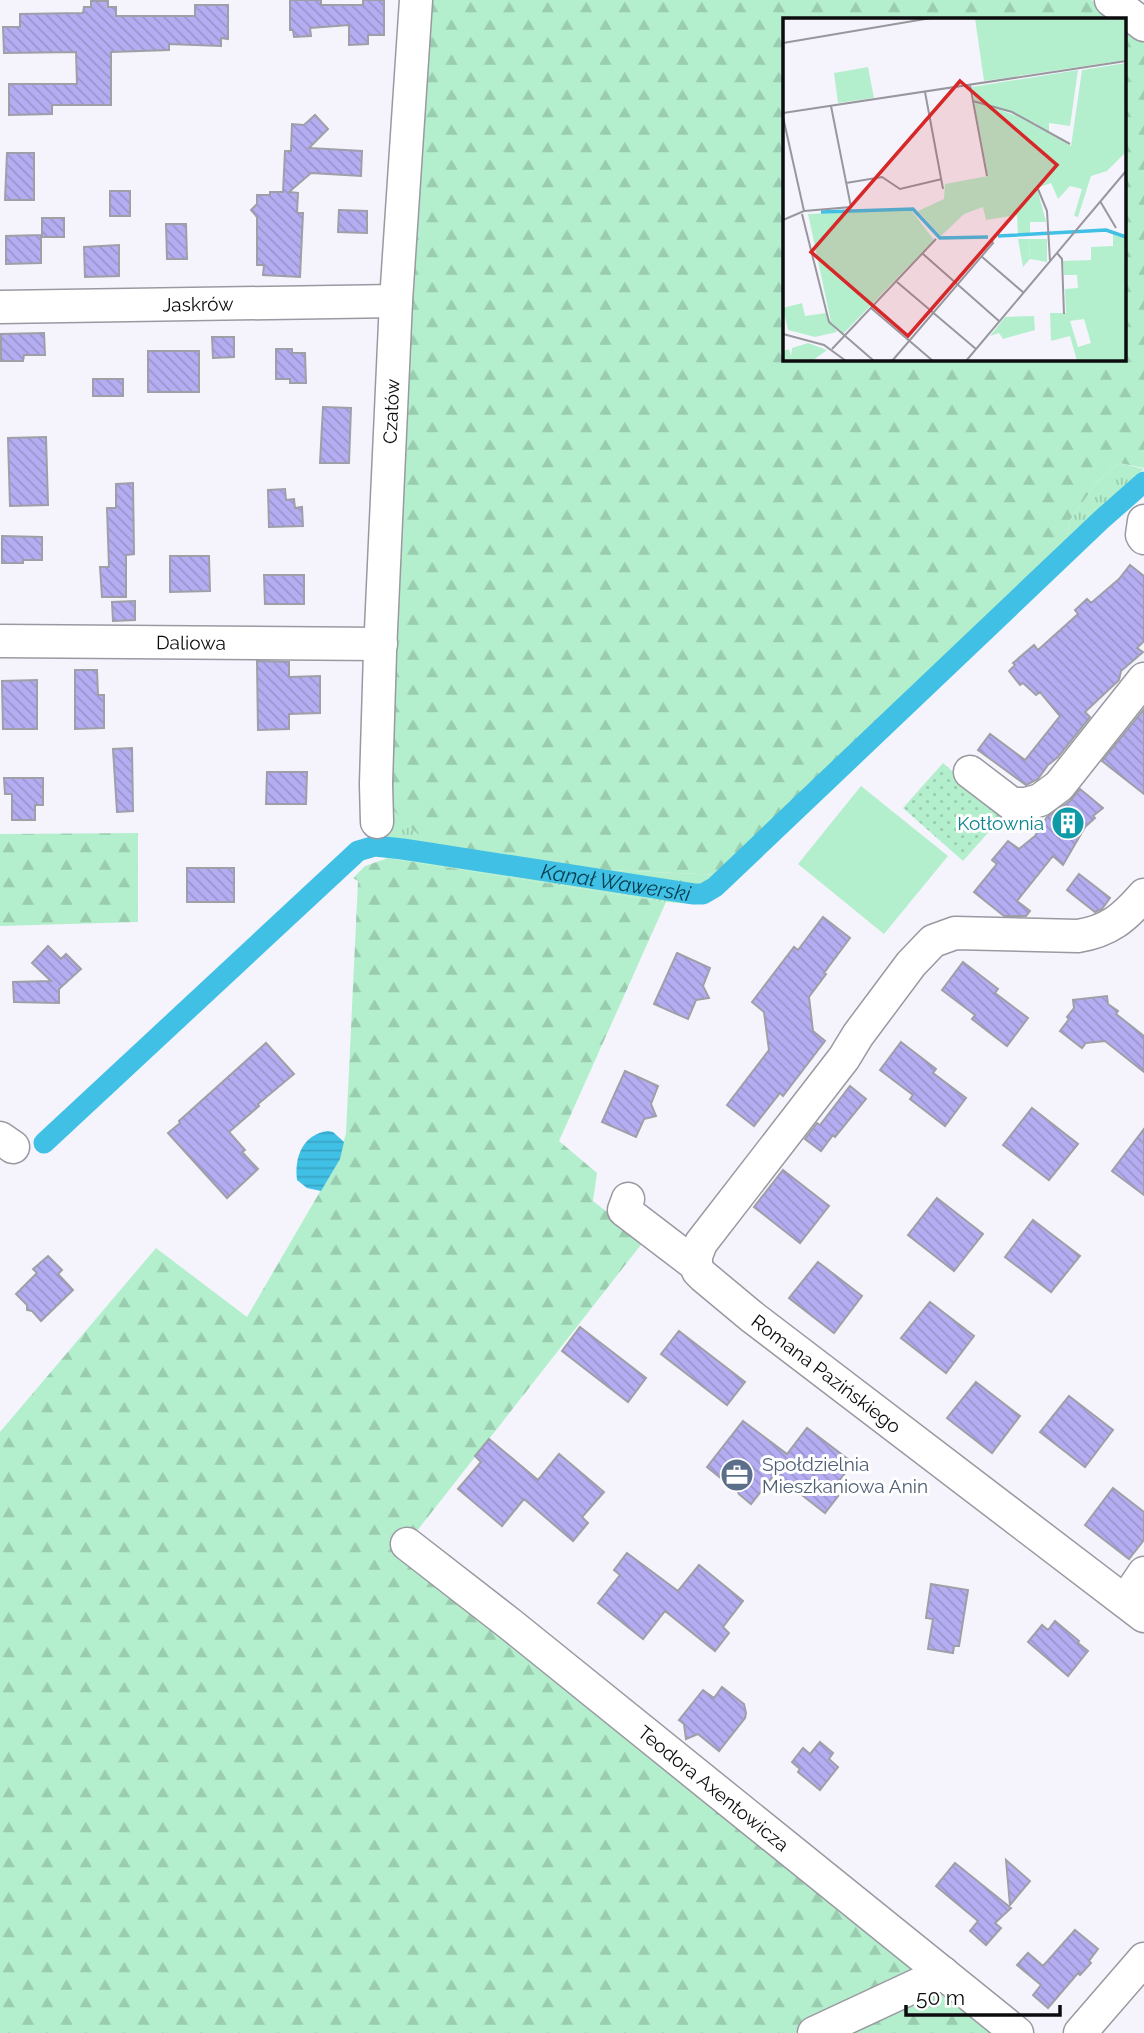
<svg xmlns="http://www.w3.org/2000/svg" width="1144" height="2033" font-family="Raleway,sans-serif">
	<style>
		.grass { fill: url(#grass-tufts) }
		.forest { fill: url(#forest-firs) }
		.park { fill: url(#park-dots) }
		.pitch { fill: #b4efcd }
		.water { fill: url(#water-rules) }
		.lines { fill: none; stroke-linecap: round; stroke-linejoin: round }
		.canal { stroke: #41c0e6; stroke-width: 21 }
		.building { fill: url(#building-back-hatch); stroke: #9f9fa7; stroke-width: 2 }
		.minor-casing { stroke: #9a99a1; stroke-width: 35 }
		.minor { stroke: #fff; stroke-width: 32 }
		.labels { text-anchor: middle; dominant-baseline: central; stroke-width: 6; stroke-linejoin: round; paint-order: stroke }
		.street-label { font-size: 19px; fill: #0c0c0e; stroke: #fff }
		.culture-label { font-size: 19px; fill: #0d838f; stroke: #fff; text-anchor: end }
		.service-label { font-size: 19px; fill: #4e5e75; stroke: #fff; text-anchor: start }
		.water-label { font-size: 21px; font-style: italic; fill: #033e4d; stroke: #fff }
		.inset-river { fill: none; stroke: #41c0e6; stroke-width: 3.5 }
		.inset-road { fill: none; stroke: #98979d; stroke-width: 2 }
		.view { fill: #d62828; fill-opacity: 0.15; stroke: #d62828; stroke-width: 3.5 }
		.inset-edge { fill: none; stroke: #0c0c0e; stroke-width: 3.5 }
	</style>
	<defs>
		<pattern id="grass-tufts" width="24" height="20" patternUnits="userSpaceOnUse" patternTransform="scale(1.75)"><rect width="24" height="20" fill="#b4efcd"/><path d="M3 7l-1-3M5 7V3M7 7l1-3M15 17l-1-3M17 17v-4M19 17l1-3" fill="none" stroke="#9accaf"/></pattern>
		<pattern id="forest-firs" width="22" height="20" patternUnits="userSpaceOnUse" patternTransform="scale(1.75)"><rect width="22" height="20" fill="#b4efcd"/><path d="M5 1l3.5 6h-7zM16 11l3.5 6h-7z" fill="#9accaf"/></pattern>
		<pattern id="park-dots" width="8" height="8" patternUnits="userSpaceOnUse" patternTransform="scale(1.75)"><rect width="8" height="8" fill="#b4efcd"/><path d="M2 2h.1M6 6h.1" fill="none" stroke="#9accaf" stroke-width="1.8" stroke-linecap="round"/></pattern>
		<pattern id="water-rules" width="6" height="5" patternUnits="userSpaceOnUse" patternTransform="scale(1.75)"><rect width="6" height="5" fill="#41c0e6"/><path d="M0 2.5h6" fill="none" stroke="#38a4c4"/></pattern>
		<pattern id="building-back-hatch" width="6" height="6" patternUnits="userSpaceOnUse" patternTransform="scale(1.75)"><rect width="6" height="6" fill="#b5adf2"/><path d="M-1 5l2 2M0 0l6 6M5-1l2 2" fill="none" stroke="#9a94ce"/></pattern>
	</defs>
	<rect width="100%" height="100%" fill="#f5f4fd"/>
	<path class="grass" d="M1119 463 1144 469 1066 540 1070 520 1097 482Z
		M390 807 430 845 609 870 720 875 744 853 755 862 718 896 691 904 666 902 388 858 384 842Z"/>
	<path class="forest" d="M427 0H1091L1117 19H785V359H1125V25L1144 39V468L1119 463 1097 482 1070 520 1066 540 720 875 609 870 429 845 390 807 383 787Z
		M138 833V922L0 926V834Z
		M388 858 666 902 559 1141 597 1173 593 1201 644 1241 413 1536 923 1971 795 2033H0V1432L156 1248 247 1317 339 1159 346 1133 358 881 353 878 365 866Z
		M941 1985 1000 2033H832Z"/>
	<path class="park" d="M943 763 1003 816 963 861 903 808Z"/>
	<path class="pitch" d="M861 786 948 856 884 934 798 864Z"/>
	<path class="water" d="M328 1131 333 1132 344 1142 340 1159 321 1191 307 1188 297 1180C294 1157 303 1134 328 1131Z"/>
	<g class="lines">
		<path class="canal" id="s1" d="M44 1143 358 851 375 846 403 849 694 894H703L715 887 1101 520 1144 482"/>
	</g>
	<path class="building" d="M290 0H321V5H363V0H384V35H368V44L349 45V25L310 28 311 36 294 37 293 30H290Z
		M91 1H108V7H116V16H195V5H228V39L221 38V46L169 44V50L111 52V105H52V114L9 115V84H77L76 52 4 53 3 27H20V14L83 13 84 7H91Z
		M315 115 328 129 309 148 362 151 361 176 311 173 289 192 298 193 297 213H303L300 277 263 275 264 265H257V217L251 210 257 204V195H270V192H283L285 151H291L292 124 304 125Z
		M7 153H34V200H5Z
		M110 191H130V216H110Z
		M339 210 367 211V233L338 232Z
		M42 218H64V237H42Z
		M166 224H186L187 259H167Z
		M41 235V263L6 264V236Z
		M119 245V276L85 277 84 247Z
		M44 333 45 355H24L23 361H1V334Z
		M212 337H234V357L213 358Z
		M276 349H292V353H305L306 383H290V379H276Z
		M148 351H199V392H148Z
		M93 379H123V396H93Z
		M323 407 351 408 349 463H320Z
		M46 437 48 505 10 506 8 438Z
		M133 483 134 554 126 555V597H102L100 567H109L107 508H116V484Z
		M285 489 286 500 294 499 295 508 302 507 303 526 269 527 268 490Z
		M2 536 42 537V560H23V563H2Z
		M170 556H209L210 591 170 592Z
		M1130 565 1144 576V641L1137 648 1143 652 1121 671 1119 680 1085 712 1090 717 1058 757 1048 765 1038 779 1026 785 978 750 990 734 1025 760 1060 716 1040 692 1036 695 1023 683 1020 685 1009 671 1015 665 1013 663 1034 645 1038 650 1078 614 1075 610 1087 599 1091 603 1119 579Z
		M264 575H304V604H265Z
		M135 601V620L113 621 112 602Z
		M257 661 289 662V677L320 676V713L289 714V729L258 730Z
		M75 670H97L98 695H104V728L75 729Z
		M37 680V729H3L2 681Z
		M1144 709V794L1102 761Z
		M132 748 133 811 117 812 113 749Z
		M267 772H307L306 804H266Z
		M4 778H43V805H35V820H12V794H5Z
		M1080 789 1103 808 1093 816 1095 818 1085 827 1063 865 1053 856 1017 901 1030 911 1026 916H1004L974 892 997 864 992 860 1008 841 1019 849 1035 836 1047 817 1070 801Z
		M187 868H234V902H187Z
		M1079 874 1110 898 1102 909 1095 912 1067 890Z
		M823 917 850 938 824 973 826 974 809 997 813 1031 825 1041 783 1096 780 1093 754 1126 727 1105 769 1050 764 1012 752 1002 794 947 798 950Z
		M48 946 61 959 66 954 81 969 59 989V1003L14 1002 13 982 51 981 32 963Z
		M677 953 710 968 703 986 709 998 696 1000 688 1019 654 1004Z
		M963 962 998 989 995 993 1028 1018 1007 1046 972 1019 975 1015 942 990Z
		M1107 996 1108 1004 1118 1011 1116 1014 1144 1036V1072L1105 1041 1086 1043 1082 1048 1060 1031 1069 1019 1067 1017 1074 1008 1073 1000Z
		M901 1042 936 1069 933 1073 966 1098 945 1126 910 1099 913 1095 880 1070Z
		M266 1043 294 1074 258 1104 259 1106 229 1132 245 1150 242 1152 258 1169 227 1198 168 1133 180 1123 179 1121Z
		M625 1071 658 1086 651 1104 656 1116 644 1119 636 1137 602 1122Z
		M850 1086 866 1099 835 1137 833 1135 821 1151 805 1139 817 1123 820 1125Z
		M1032 1108 1078 1144 1049 1180 1003 1145Z
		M1144 1129V1195L1112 1171Z
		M783 1170 829 1206 800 1243 754 1207Z
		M937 1198 983 1234 954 1271 908 1235Z
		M1033 1220 1080 1256 1051 1292 1005 1257Z
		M48 1256 62 1270 58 1274 73 1290 41 1321 32 1311 27 1310V1305L16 1294 37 1273 33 1269Z
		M818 1262 862 1296 834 1333 789 1298Z
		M930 1302 974 1336 946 1373 901 1338Z
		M580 1327 646 1378 628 1402 562 1351Z
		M679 1331 745 1382 727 1405 661 1354Z
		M976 1382 1020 1416 992 1453 947 1418Z
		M1069 1396 1113 1430 1085 1467 1040 1432Z
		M743 1421 787 1454 807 1428 853 1463 832 1490 839 1495 825 1513 775 1474 751 1504 739 1494 729 1475 723 1480 707 1467Z
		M489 1439 538 1480 559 1454 604 1492 582 1517 588 1523 573 1541 524 1499 502 1526 458 1489 481 1462 475 1456Z
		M1113 1488 1144 1512V1540L1129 1559 1085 1525Z
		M627 1553 678 1591 699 1565 743 1601 723 1627 729 1633 715 1651 665 1611 643 1639 598 1603 620 1575 614 1570Z
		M931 1584 968 1590 959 1646H954L953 1653 928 1649 933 1619 926 1618Z
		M1055 1621 1079 1641 1078 1643 1088 1651 1068 1676 1028 1642 1042 1625 1048 1630Z
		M722 1687 744 1704 746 1713 745 1718 719 1751 698 1734 686 1739 684 1724 679 1720 703 1690 714 1698Z
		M820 1742 833 1753 829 1759 838 1767 820 1790 798 1772 800 1769 792 1762 803 1748 810 1754Z
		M1006 1860 1030 1881 1010 1905Z
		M955 1863 1011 1908 995 1923 1001 1928 986 1945 970 1931 978 1921 936 1886Z
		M1075 1930 1098 1949 1089 1961 1091 1963 1080 1975 1078 1973 1048 2008 1033 1995 1041 1985 1017 1965 1028 1953 1043 1966Z"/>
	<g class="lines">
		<defs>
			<g id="minor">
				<path d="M1111 0 1144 25"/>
				<path id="s2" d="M0 307 396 301"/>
				<path d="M1144 521 1142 535 1144 538"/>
				<path id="s3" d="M0 641 381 644"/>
				<path d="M970 772 1012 804H1026L1040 800 1059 786 1144 679"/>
				<path id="s4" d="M377 822 376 784 380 652 396 301 416 0"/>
				<path d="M0 1138 13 1147"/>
				<path id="s5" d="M628 1199 624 1210 696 1265 698 1271 703 1276 751 1316 1144 1616"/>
				<path d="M696 1265V1256L701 1243 844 1058 858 1035 911 964 933 941 955 933 1078 936C1109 931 1124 918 1144 895"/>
				<path id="s6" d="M407 1544 510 1624 1017 2033"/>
				<path d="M1125 1601 1144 1573"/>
				<path d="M814 2033 943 1973"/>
				<path d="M1080 2033 1144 1959"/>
			</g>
		</defs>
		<use href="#minor" class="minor-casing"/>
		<use href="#minor" class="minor"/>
	</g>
	<defs>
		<symbol id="building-disc" viewBox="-11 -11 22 22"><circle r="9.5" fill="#0f9aa8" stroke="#fff"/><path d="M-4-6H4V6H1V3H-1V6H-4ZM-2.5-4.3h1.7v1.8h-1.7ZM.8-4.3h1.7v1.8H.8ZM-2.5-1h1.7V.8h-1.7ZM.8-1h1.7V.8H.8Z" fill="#fff"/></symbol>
		<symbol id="office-disc" viewBox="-11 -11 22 22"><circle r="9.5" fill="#5c6f8a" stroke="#fff"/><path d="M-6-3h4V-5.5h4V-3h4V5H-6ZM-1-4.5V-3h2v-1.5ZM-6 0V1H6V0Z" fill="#fff"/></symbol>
	</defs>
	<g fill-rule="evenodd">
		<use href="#building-disc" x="1049" y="804" width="38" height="38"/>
		<use href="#office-disc" x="718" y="1456" width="38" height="38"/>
	</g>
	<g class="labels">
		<g class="street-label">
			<text stroke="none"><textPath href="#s2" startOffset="198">Jaskrów</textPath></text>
			<text stroke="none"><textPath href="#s4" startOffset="411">Czatów</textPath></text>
			<text stroke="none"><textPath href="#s3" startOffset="191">Daliowa</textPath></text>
			<text stroke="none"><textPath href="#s5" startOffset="273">Romana Pazińskiego</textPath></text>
			<text stroke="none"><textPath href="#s6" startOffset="392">Teodora Axentowicza</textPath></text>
		</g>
		<g class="culture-label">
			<text x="1044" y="823">Kotłownia</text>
		</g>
		<g class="service-label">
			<text x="762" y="1464">Społdzielnia<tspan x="762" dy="22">Mieszkaniowa Anin</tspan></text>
		</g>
		<g class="water-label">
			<text stroke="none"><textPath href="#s1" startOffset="690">Kanał Wawerski</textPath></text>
		</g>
	</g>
	<g transform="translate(783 18)">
		<rect width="343" height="343" fill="#f5f4fd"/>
		<path d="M235 221H246L247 241 240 249Z" fill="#b4efcd"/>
		<path d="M192 0H343V42L201 63ZM343 45V134L324 153 308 158 295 199 291 198 299 171 287 168 275 181 268 165 254 170 263 204H247V217H235L234 197 203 202 200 189 181 196 158 218 135 193 161 181 162 166 205 158 191 84 227 94 288 128 299 52ZM85 49 91 80 55 85 51 55ZM295 52 287 108 266 105V116L252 105 191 82 189 69ZM128 192 151 222 60 316 48 304 25 196ZM330 213 343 218V343H294L287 318 268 323 267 295H283L282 271 295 270 294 257H281L280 243 308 242V229L330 228ZM301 301 308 325 295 329 287 303ZM246 221H264V244L247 241ZM19 285 22 298 43 295 54 314 32 319 5 312 0 290ZM251 298 252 312 220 321 216 315 207 318 222 299ZM25 325 44 332 29 343H0V333L6 331 8 338 9 330Z" fill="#b4efcd" fill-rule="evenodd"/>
		<path class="inset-river" d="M38 194 130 191 157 220 205 219M215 218 323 212 343 219"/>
		<path class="inset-road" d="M0 25 148 0M187 67 204 158M142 74 160 171M190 83 229 94 287 126M0 95 343 43M0 99 21 193M63 165 99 159 117 171 159 161M255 171 264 193 267 243M317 183 333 210M19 196 46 304 91 343M0 202 21 193 68 189 48 88M274 235 279 241 281 296M140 236 216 303M198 238 241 275M114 264 193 331M88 290 150 343M0 316 41 327 63 343M49 331 153 221M109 343 210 225 208 221M183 343 343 153"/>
		<path class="view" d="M177 63 274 147 125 318 28 234Z"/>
		<rect width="343" height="343" class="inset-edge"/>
	</g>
	<path d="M906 2005v10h154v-10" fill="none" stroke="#0c0c0e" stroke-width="3.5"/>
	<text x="916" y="2005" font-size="21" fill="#0c0c0e" stroke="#ffffff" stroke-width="5" paint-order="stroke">50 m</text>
</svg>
